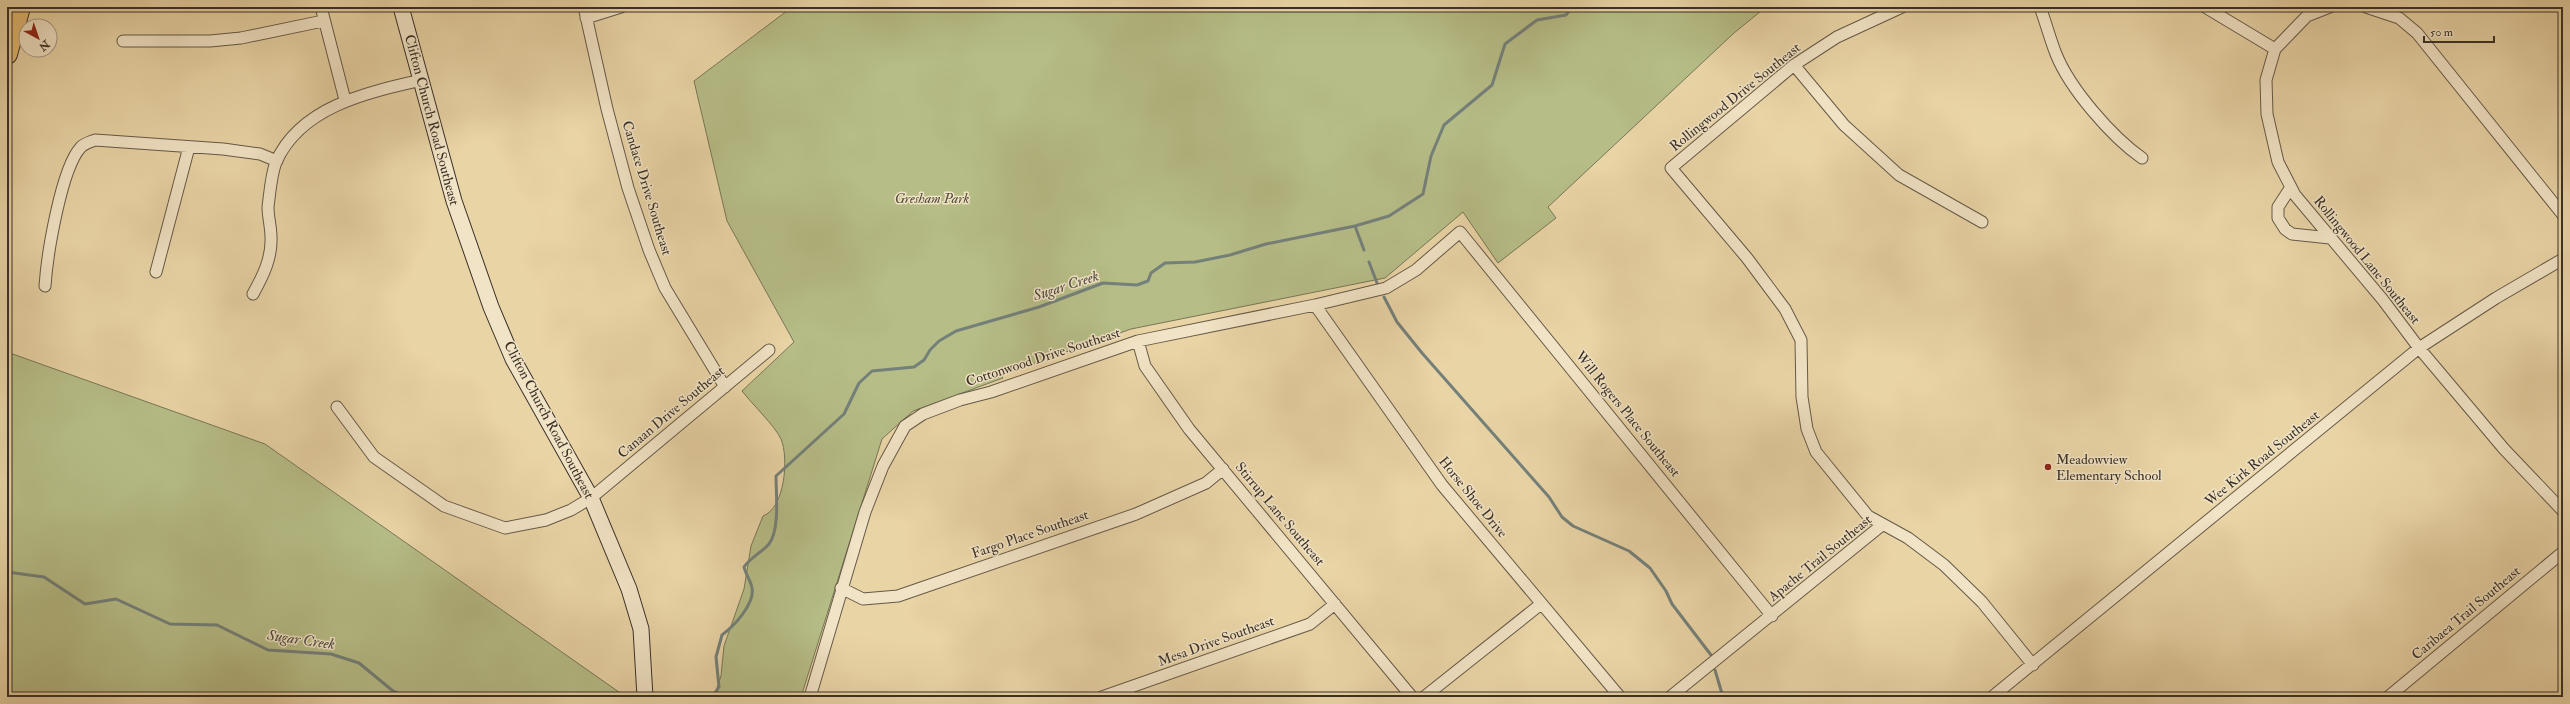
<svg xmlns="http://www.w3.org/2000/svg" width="2570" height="704" font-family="'IM FELL Double Pica',serif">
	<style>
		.green { fill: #b6bd87; stroke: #787658 }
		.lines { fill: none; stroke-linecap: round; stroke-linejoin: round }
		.stream { stroke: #74807a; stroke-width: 3 }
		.street-casing { stroke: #655948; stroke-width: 13 }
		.secondary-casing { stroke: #393028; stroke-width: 17 }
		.highway-casing { stroke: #393028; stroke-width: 22 }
		.street { stroke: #f1e3c5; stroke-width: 11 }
		.secondary { stroke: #f1e3c5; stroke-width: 15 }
		.highway { stroke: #e4ba73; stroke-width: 20 }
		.poi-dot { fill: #8f2418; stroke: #f1e3c5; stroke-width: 1.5 }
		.labels { text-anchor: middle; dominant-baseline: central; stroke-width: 3; stroke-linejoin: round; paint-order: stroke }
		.street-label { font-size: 14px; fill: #393028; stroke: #f1e3c5 }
		.park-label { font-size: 14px; font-style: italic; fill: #524c3b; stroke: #f1e3c5 }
		.poi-label { font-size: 14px; fill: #393028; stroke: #f1e3c5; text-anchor: start }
		.water-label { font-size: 15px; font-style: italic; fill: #4d4b43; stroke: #f1e3c5 }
	</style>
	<rect width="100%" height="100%" fill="#e9d4a6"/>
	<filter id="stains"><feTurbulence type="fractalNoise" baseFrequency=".005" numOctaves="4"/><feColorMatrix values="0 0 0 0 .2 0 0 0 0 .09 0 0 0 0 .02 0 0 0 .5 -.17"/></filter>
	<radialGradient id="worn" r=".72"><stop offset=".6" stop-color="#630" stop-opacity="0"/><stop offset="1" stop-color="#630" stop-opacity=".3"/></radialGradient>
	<path class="green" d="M792 7H1766L1734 33 1548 207 1556 218 1498 263 1463 212 1385 278 1131 329 1001 375 1003 378 913 411 882 439 801 697H714L721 676 724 646 744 589 751 546 763 516C785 508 789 458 781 439 775 426 752 404 742 391L794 342 727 221 694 81Z
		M7 352 265 444 626 697H7Z"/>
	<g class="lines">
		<path class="stream" d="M1355 226 1364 250
			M1369 262 1377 283
			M1384 297 1397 322 1422 353 1549 497 1562 517 1573 526 1629 551 1650 568 1666 591 1672 604 1711 655
			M7 572 44 577 85 604 116 599 170 624 217 625 268 650 331 654 359 663 393 691 407 697
			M1715 670 1723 697
			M712 697 719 687 716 657 722 635C734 626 755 604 752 588 751 581 746 575 744 567 751 557 761 553 769 544 780 530 776 493 776 476L844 414 859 383 872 371 914 367 924 360 930 350 939 341 956 331 1039 307 1103 283 1137 285 1148 281 1151 273 1165 263 1195 262 1230 255 1266 244 1355 226 1389 216 1423 194 1431 156 1444 125 1492 85 1505 44 1537 20 1566 15 1572 7
			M1757 697 1765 695 1785 697"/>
		<defs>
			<path id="street" d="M321 7 345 100
				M584 7 607 109 628 188 649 250 665 288 725 387
				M1902 7 1837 37 1794 65 1671 168 1747 258 1785 309 1801 340 1802 397 1807 429 1816 452 1868 516 1908 538 1944 565 1982 602 2033 665
				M2040 7C2046 23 2050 39 2056 54 2070 89 2112 137 2142 158
				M2205 7 2275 49
				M2330 7 2307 16 2275 49 2266 80 2267 114 2278 162 2295 195 2383 300 2419 348 2504 449 2563 511
				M2366 7 2399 18 2417 33 2563 215
				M586 18 621 7
				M123 41H210L241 38 323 21
				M1794 65 1844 125 1899 175 1982 222
				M2291 187 2278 207V218L2285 229 2292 234 2330 238
				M156 272 189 147
				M45 286C47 256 61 168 81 147 85 143 90 142 95 140L223 149 260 154 277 161
				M253 294C263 276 272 258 271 237 271 227 268 217 268 207 270 192 271 175 276 162 301 106 369 92 422 80
				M1315 305 1442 485 1620 697
				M1138 341 1145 366 1189 429 1412 697
				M337 407 374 457 444 506 505 528 546 520 571 510 591 498 769 350
				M841 588 863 599 898 596 1136 514 1206 483 1223 469
				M810 697 865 512 883 466 905 426 923 414 960 400 991 392 1138 341 1315 305 1386 288 1416 270 1460 232 1772 616
				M1102 697 1310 624 1335 604
				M1424 697 1541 604
				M1670 697 1882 525
				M1992 697 2419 348 2496 298 2563 259
				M2388 697 2563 552"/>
			<path id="secondary" d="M401 7 454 201 491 307 513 359 591 498 629 589 641 629 645 697"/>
			<path id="highway" d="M7 54 20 7"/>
		</defs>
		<use href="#street" class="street-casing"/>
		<use href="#secondary" class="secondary-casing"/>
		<use href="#highway" class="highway-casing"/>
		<use href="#street" class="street"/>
		<use href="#secondary" class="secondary"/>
		<use href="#highway" class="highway"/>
	</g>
	<circle class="poi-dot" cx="2048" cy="467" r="4"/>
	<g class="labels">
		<g class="street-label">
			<text transform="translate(1735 97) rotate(-39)">Rollingwood Drive Southeast</text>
			<text transform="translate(432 120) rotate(75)">Clifton Church Road Southeast</text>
			<text transform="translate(647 188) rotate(73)">Candace Drive Southeast</text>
			<text transform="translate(2367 260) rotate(51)">Rollingwood Lane Southeast</text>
			<text transform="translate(1043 357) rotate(-18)">Cottonwood Drive Southeast</text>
			<text transform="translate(671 412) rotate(-40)">Canaan Drive Southeast</text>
			<text transform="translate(1628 414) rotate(51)">Will Rogers Place Southeast</text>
			<text transform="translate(549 420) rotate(62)">Clifton Church Road Southeast</text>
			<text transform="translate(2262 458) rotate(-39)">Wee Kirk Road Southeast</text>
			<text transform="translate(1473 497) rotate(51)">Horse Shoe Drive</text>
			<text transform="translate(1280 514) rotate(50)">Stirrup Lane Southeast</text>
			<text transform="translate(1030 534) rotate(-19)">Fargo Place Southeast</text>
			<text transform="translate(1820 558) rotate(-39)">Apache Trail Southeast</text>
			<text transform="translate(2466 613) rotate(-40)">Caribaea Trail Southeast</text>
			<text transform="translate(1216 641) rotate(-20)">Mesa Drive Southeast</text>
		</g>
		<g class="park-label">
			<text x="932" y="198">Gresham Park</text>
		</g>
		<g class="poi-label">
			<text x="2056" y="459">Meadowview<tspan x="2056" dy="16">Elementary School</tspan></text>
		</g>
		<g class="water-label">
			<text transform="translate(1066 286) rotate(-18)">Sugar Creek</text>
			<text transform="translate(301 640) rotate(8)">Sugar Creek</text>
		</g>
	</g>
	<rect width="2570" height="704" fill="none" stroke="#e9d4a6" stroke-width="24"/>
	<rect x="8" y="8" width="2554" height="688" fill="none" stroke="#393028" stroke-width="2"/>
	<rect x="12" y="12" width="2546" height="680" fill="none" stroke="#393028"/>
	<g transform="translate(38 38) rotate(140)"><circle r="19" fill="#f1e3c5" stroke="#a79b86"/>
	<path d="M0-3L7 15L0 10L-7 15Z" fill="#8f2418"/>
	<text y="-6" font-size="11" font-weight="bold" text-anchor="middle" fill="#393028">N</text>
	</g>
	<path d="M2424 36v6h70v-6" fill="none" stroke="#393028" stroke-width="2"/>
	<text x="2430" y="36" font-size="12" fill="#393028" stroke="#f1e3c5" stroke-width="3" paint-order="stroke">50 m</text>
	<rect width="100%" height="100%" filter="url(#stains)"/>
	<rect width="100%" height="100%" fill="url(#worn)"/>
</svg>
